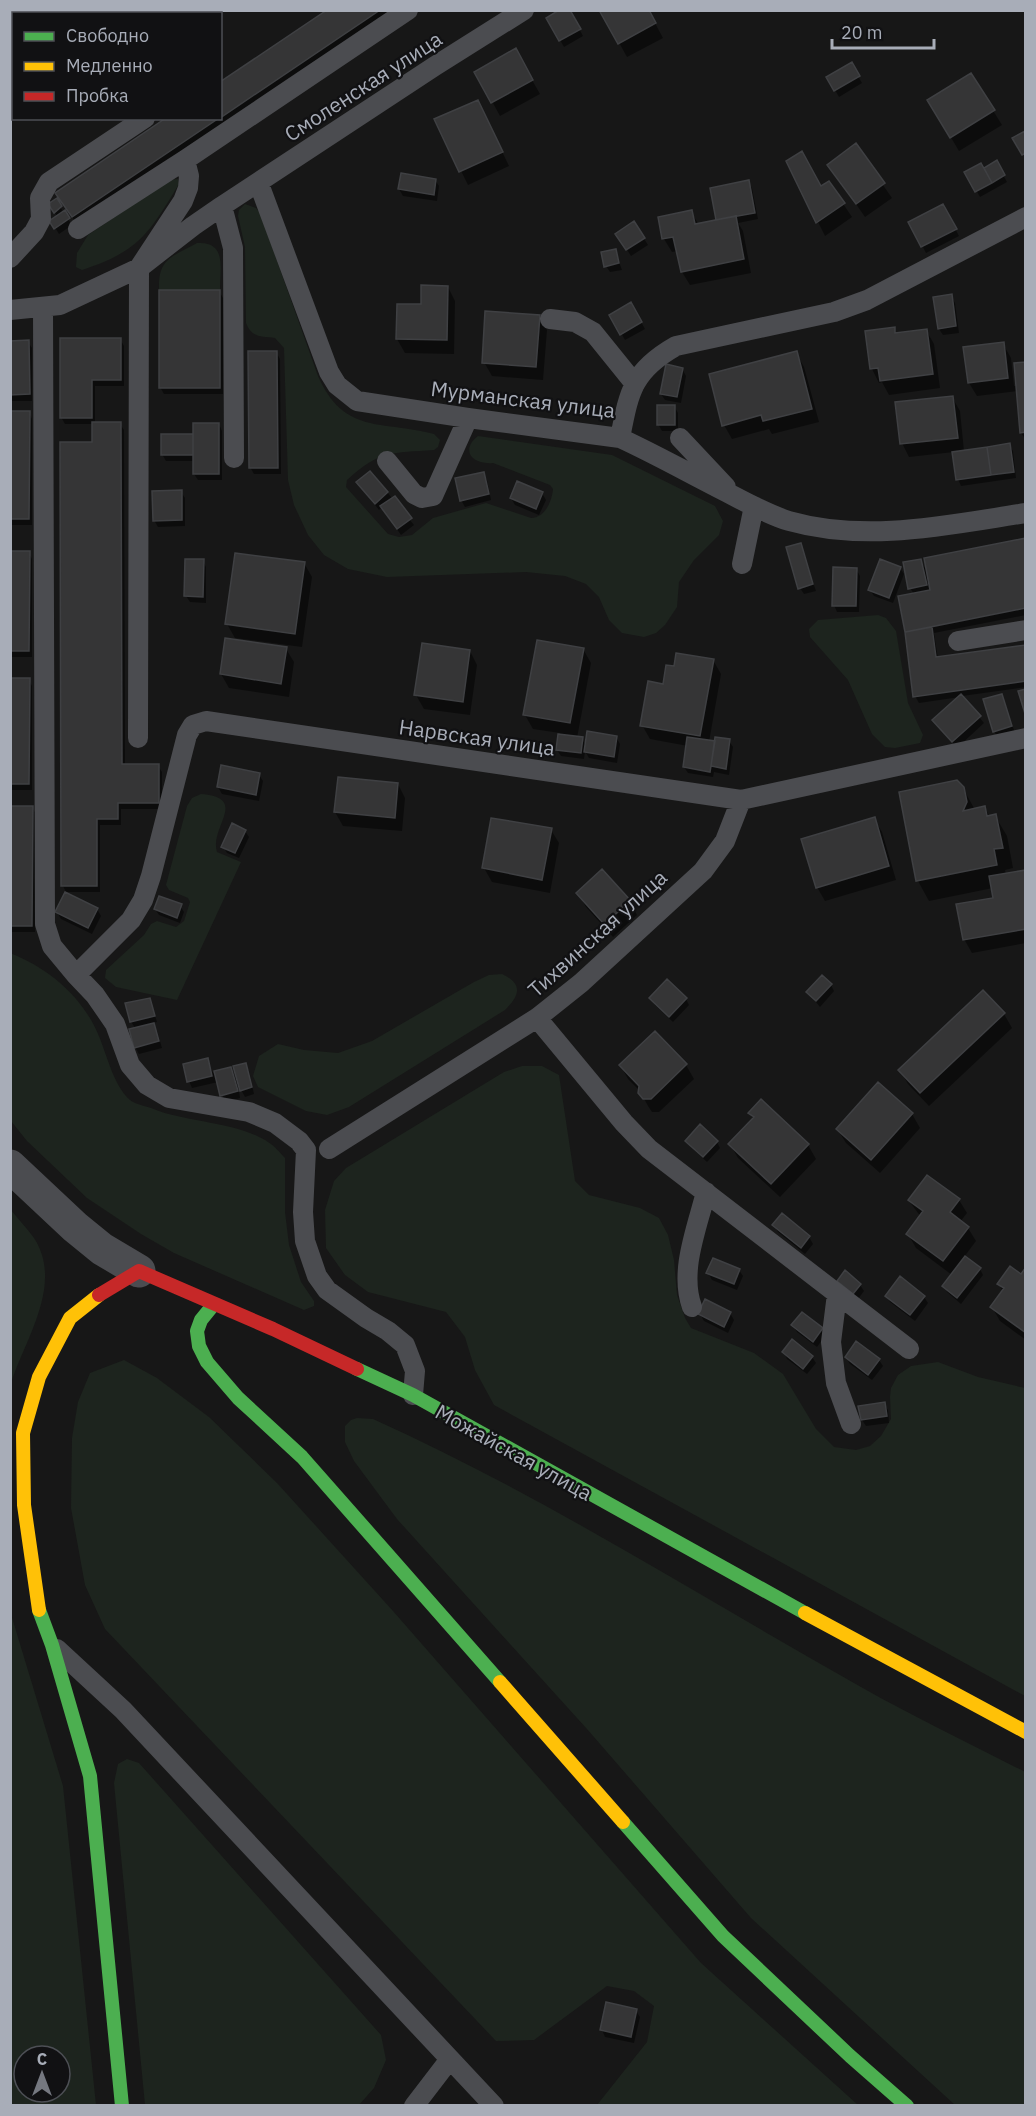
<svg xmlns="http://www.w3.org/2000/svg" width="1036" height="2116" font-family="'IBM Plex Sans',sans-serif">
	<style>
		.green { fill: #1d241e; fill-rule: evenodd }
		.shadow { fill: #0007 }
		.building { fill: #353536; stroke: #3f4043; stroke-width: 1.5 }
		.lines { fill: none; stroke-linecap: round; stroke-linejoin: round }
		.lane { stroke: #4b4c50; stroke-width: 20 }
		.street { stroke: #4b4c50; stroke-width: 33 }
		.fast { stroke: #4caf50; stroke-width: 14 }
		.slow { stroke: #ffc107; stroke-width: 14 }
		.jam { stroke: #c62828; stroke-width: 14 }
		.labels { text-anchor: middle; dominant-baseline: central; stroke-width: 4.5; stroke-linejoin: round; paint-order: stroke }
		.street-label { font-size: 21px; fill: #a8adb8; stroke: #111113 }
	</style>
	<rect width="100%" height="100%" fill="#171717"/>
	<path class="green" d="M178 179 179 184C149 233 140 251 82 270L76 267 77 253 88 235 169 180Z
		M245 204 256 208 260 213 318 376C344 435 381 420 434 434L440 440 438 447 434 450C392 453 380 450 347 480L346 487 388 534 399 537 412 535 433 518 486 503 531 518C545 518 552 501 553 489L550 485 493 463C470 465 461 449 478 436L612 455 715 506 723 521 719 535 694 560 679 582 677 607 665 625 656 633 644 637 622 633 609 620 599 597 586 584 565 576 526 572 387 577 348 569 324 555 308 535 294 505 288 480 284 348 275 338C261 336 252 338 246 323L245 247 238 216 239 210Z
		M197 243C227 241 220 268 220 290H159C158 258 172 257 197 243Z
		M878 615 886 618 896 631 908 703 923 735 920 743 895 748 885 747 872 734 848 680 810 637 809 629 818 620Z
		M201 794C250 798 209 827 217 852L241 862 177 1000 116 987 105 978 106 970 144 935 151 924 157 921 176 927 184 921 190 902 188 898 169 890 166 885 187 806 192 798Z
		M10 953C48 968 82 996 98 1034 107 1054 113 1085 130 1100 135 1104 145 1106 151 1108 186 1123 236 1121 268 1142 275 1146 280 1153 285 1158V1212L289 1245 301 1282 314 1301V1306L304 1310 174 1253 141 1234 87 1198 27 1141 11 1121Z
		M502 974C523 984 520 995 505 1010L349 1107 327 1115 306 1111 258 1087 253 1076 259 1056 278 1044 304 1050 338 1053 372 1041 474 982 489 975Z
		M522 1066H542L559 1075 575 1181 589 1195 640 1208 659 1218 668 1235 674 1260 677 1295 685 1318 691 1328 754 1353 783 1374 816 1429 834 1447 856 1450 870 1446 881 1436 891 1419 890 1397 891 1388 898 1375 911 1366 938 1362 978 1377 1025 1388V1696L494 1405 475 1370 465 1337 446 1312 368 1292 345 1275 326 1248 325 1210 334 1181 346 1168 504 1072Z
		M11 1210C18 1219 27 1228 34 1238 64 1284 25 1339 11 1383Z
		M124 1360 157 1378 209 1417 277 1483 393 1611 701 1963 858 2105H597L647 2042 654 2006 634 1991 607 1986 534 2040 496 2041 105 1629 85 1585 71 1508 72 1438 78 1402 90 1373Z
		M357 1418 373 1419C542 1495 699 1596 861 1687 914 1717 971 1744 1025 1772V2105H955L751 1918 587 1729 397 1519 354 1461 345 1442V1426L351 1420Z
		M10 1611 63 1786 96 2105H11ZM24 2056H60V2092H24Z
		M127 1759 139 1763 381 2035 386 2060 374 2088 359 2105H145L114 1783 118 1764Z"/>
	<path class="shadow" d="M330 10H393L76 223 61 200 169 118H220V84Z
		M569 10 583 36 564 47 548 18Z
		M601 10H648L663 38 627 57Z
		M10 16H14V96L10 95Z
		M515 50 540 94 500 116 476 72Z
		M851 64 862 83 839 97 828 77Z
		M971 75 1002 125 959 151 937 114Z
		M478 102 509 166 468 185 436 120Z
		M855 145 892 198 865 217 829 165Z
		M788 162 821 188 829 183 852 217 825 236Z
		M996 162 1007 182 980 197 966 172 983 170Z
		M435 180 439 186 437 201 403 196 399 189Z
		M748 182 752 188 758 219 738 223 743 231 751 273 690 285 682 272 678 251 672 252 664 239 660 218 691 212 699 225 718 221Z
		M56 201 72 225 59 234 51 221 57 216 50 205Z
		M943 206 959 236 926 253 910 222Z
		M634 223 648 245 631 256 621 240Z
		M615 251 622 270 610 272 606 266Z
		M448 287 455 301 454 354 405 353 397 339Z
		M219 291 223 298V394H164L160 387Z
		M951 296 955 303 959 333 943 335 939 329Z
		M631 304 645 329 625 340 611 315Z
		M539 316 547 330 543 380 492 376 484 362Z
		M894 329 897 334 926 330 934 344 940 388 889 395 882 382 879 383 872 369 866 333Z
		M120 339 124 346V386H95V424H120L124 430 125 766H158L162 772V809H121V825H100V892H66L63 886 94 424H65L61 417Z
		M10 342H28L32 348V401H10Z
		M1003 344 1011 358 1014 386H1017L1026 363V440L1021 433 1018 391 977 396 969 383Z
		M276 352 280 359 281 474H254L250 467Z
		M796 353 804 367 819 422 772 434 769 429 732 439 724 425Z
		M682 369 686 376 681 403 665 400 661 394Z
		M952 397 960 411 964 451 1009 445 1013 451 1016 478 961 486 958 479 954 452 909 457 902 443Z
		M674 406 678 413V431H662L658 424Z
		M10 412H29L32 419V525H10Z
		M219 424 222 431V480H198L194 474 195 461H166L162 454 195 435Z
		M483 473 487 480 491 500 465 507 461 500Z
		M358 483 387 492 414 525 401 535 382 507 379 510Z
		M181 492 185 498V526L158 527 154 520Z
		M542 493 546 500 539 515 515 505 511 498Z
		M1026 540V615L934 633 938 659 1026 646V687L962 696 984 723 957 748 934 720 960 697 919 703 915 696 899 597 914 594 910 588 920 560 928 573Z
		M800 544 816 591 804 594 800 588Z
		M10 553H29L32 559V657H10Z
		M203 561 206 567V603L190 602 186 596Z
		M304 563 312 577 302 647 235 638 227 624Z
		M900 568 904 574 893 603 874 596 870 590Z
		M856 569 860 576 859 612H837L834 605Z
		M286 649 294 662 289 697 229 688 221 674Z
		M583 649 591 663 577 738 582 739 586 746 616 737 620 744 617 763 589 758 585 751 584 759 561 756 557 750 560 733 533 729 525 715Z
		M470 651 477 665 470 715 424 709 416 695Z
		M713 660 721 674 709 742 729 741 733 747 729 775 714 772 713 777 688 773 684 767 688 746 650 739 642 725 675 668Z
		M10 680H29L32 686V790H10Z
		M1002 696 1015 733 998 738 994 731Z
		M259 775 263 781 259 801 222 794 218 787Z
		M339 779 398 784 405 798 402 831 343 826 335 812Z
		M963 788 975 810 985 808 990 817 995 816 1007 836 1013 868 1005 870 1006 875 1026 871V943L972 953 964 939 995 899 993 888 929 901 918 881 901 793Z
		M10 807H32L36 814 35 932H10Z
		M874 819 882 832 896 880 825 901 817 887Z
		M551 830 559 843 550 893 492 882 484 868Z
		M245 831 249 837 239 858 227 853 223 846Z
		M578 893 630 901 637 915 613 937 586 907Z
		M180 906 184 912 180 923 159 915 155 909Z
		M97 909 101 916 92 934 61 919 57 912Z
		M831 985 834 991 820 1007 808 992Z
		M651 998 686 999 689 1005 673 1022 655 1005Z
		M150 999 157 1022 153 1023 157 1031 162 1048 139 1054 135 1047 136 1029 131 1022Z
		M1004 1014 1012 1028 929 1106 908 1084 900 1070Z
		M655 1033 686 1065 694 1079 659 1112H652L648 1106 640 1091 628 1079 621 1066Z
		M207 1060 213 1073 231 1069 237 1080 245 1065 249 1071 254 1094 245 1097 238 1084 240 1098 225 1102 218 1082 192 1088 189 1081Z
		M750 1113 808 1145 816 1159 780 1197 738 1158 730 1144 754 1119Z
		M912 1114 920 1128 880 1173 846 1143 838 1130Z
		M687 1141 717 1142 720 1148 707 1162 691 1147Z
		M959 1200 967 1213 960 1222 968 1228 976 1241 964 1257 980 1269 983 1275 961 1304 947 1292 944 1286 952 1275 916 1248 908 1234 921 1217 909 1201Z
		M774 1226 809 1237 813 1244 805 1254 778 1232Z
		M739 1270 743 1276 737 1290 712 1280 708 1273Z
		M1026 1270V1340L1000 1321 992 1307 1003 1292 999 1284 1021 1276Z
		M900 1278 924 1297 928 1303 915 1321 890 1302 886 1296Z
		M839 1281 860 1285 864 1291 858 1299 842 1287Z
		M706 1301 730 1313 734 1320 728 1333 704 1321 700 1314Z
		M793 1326 821 1329 825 1336 817 1347 797 1332Z
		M784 1352 812 1357 816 1363 807 1374 787 1359Z
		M846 1357 879 1360 883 1366 872 1380 850 1364Z
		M884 1404 888 1410 889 1423 866 1426 862 1420Z
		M636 2011 640 2017 634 2043 605 2037 602 2030Z"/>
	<path class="building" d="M327 10H380L220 118V82Z
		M559 10H570L581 29 559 41 546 18Z
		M599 10H649L656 23 618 44Z
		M10 14 14 15V77H10Z
		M516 48 533 80 491 103 474 72Z
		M852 62 860 76 834 91 826 77Z
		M971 73 995 110 950 138 927 100Z
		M478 100 503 152 459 172 434 119Z
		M166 118H219L72 217 55 193Z
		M1025 131 1026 153 1022 155 1012 138Z
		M856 143 885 183 856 204 827 165Z
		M802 151 821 186 829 181 845 203 816 223 786 161Z
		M997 160 1005 175 992 183 984 168Z
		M981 163 992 183 975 192 964 172Z
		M401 173 436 179 434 195 398 189Z
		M749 180 755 213 716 220 710 188Z
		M57 198 62 206 54 213 48 204Z
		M943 204 957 229 921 247 908 222Z
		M65 210 70 218 54 229 49 221Z
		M692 210 695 224 736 216 744 259 681 272 673 237 662 239 658 217Z
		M634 221 645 238 626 250 615 234Z
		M616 249 619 263 604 267 601 252Z
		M421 285 448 286 447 340 396 339 397 304H421Z
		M159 290H220V388H159Z
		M952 294 956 326 938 329 933 297Z
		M631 302 642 322 620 335 609 315Z
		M485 311 540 315 536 367 482 363Z
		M895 327V333L927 329 933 374 880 381 878 368 870 369 865 331Z
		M60 338H121V380H92V418H60Z
		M29 340 30 394 10 395V341Z
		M1004 342 1008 378 968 383 963 347Z
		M248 351H277L278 468H249Z
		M797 351 812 409 763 421 761 415 722 426 709 374Z
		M1026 362V432L1020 433 1014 363Z
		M666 364 683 368 677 397 660 394Z
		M953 396 958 438 900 444 895 402Z
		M657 405H675V425H657Z
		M10 411H30L29 519H10Z
		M92 422H121L122 764H159V803H118V819H97V886H61L60 442H92Z
		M193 423H219V474H193Z
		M161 434H193V455H161Z
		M1010 443 1014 472 991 475 987 447Z
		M987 447 991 475 956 480 952 452Z
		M370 471 388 492 375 504 356 482Z
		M484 472 489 494 460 501 455 478Z
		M517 481 543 492 536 509 510 498Z
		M182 490V520L153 521 152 491Z
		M395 496 412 518 397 529 380 506Z
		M1026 538V608L905 632 898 596 930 590 924 558Z
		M801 543 813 584 798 589 786 547Z
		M10 551H30L29 651H10Z
		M235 553 305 562 295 634 225 624Z
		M185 559H204L203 597 184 596Z
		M880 559 901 567 889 598 868 590Z
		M921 559 927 585 908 589 903 562Z
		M833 567 857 568 856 606H832Z
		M932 627 936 657 1026 645V681L913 697 905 632Z
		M225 638 287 647 281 684 220 674Z
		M537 640 584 648 570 723 523 715Z
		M422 643 470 650 463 702 414 695Z
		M676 653 714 659 700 736 640 726 648 681 663 684 666 665 674 666Z
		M10 678H30L29 784H10Z
		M1026 689V717L1018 691Z
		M961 694 981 716 952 742 932 720Z
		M1002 694 1012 726 993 732 983 699Z
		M587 731 617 736 614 757 584 752Z
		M558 734 583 737 581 753 556 750Z
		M687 737 715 741 710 772 683 767Z
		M715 737 730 739 726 769 711 766Z
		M221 765 260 773 256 795 217 787Z
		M338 777 398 783 395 818 334 812Z
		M957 780 964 787 967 802 963 811 985 806 987 816 996 814 1003 848 994 849 997 865 916 881 899 792Z
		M10 806H33L32 926H10Z
		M875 817 889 866 816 888 801 839Z
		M491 818 552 828 542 880 482 868Z
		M232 823 246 830 235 853 221 847Z
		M602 869 631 901 604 924 576 893Z
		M1026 870V929L963 940 956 904 993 898 989 876Z
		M65 892 98 908 88 928 55 912Z
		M159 896 182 904 177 918 154 909Z
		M822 975 832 984 816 1001 806 992Z
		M667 979 687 998 669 1017 649 998Z
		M983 990 1005 1013 920 1093 898 1070Z
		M150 998 155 1016 130 1022 125 1003Z
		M154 1023 159 1041 134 1048 129 1029Z
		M655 1031 687 1064 651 1099H643L638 1093 639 1086 619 1065Z
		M208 1058 212 1076 187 1082 183 1064Z
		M246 1063 252 1087 240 1091 233 1066Z
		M231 1067 238 1091 220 1096 214 1071Z
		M878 1082 913 1113 871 1160 836 1129Z
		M761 1099 809 1144 771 1184 728 1144 754 1117 748 1113Z
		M700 1124 718 1141 703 1157 685 1141Z
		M927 1175 960 1199 950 1212 969 1227 943 1261 906 1234 923 1211 908 1200Z
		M782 1213 810 1236 801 1248 772 1225Z
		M965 1256 981 1268 957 1298 942 1286Z
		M713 1258 740 1269 734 1284 706 1273Z
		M1010 1266 1021 1274 1026 1267V1333L990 1307 1004 1288 997 1284Z
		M845 1270 861 1284 853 1294 837 1281Z
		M900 1276 925 1296 910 1315 885 1296Z
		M705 1299 731 1312 724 1327 698 1314Z
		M802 1312 823 1328 813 1342 791 1325Z
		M792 1339 813 1356 803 1369 782 1352Z
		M856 1341 880 1359 868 1375 845 1357Z
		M885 1402 887 1416 861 1420 858 1406Z
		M606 2002 637 2009 631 2037 600 2030Z"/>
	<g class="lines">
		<path class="lane" d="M259 184 329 372 337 385 357 401 468 418 620 438C629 392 632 371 676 346L834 312 867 300 1026 217
			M222 206 233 248 234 458
			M78 229 185 160 408 10
			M10 258 34 232 41 219 40 198 49 182 145 118
			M43 308 45 924 52 946 76 975 95 995 115 1024 130 1065 147 1085 169 1098 249 1112 275 1123 299 1141 306 1150 303 1212 305 1241 317 1276 327 1290 366 1318 388 1331 405 1345 415 1371 413 1395
			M10 310 60 305 139 268 193 226 222 206 435 66 524 10
			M550 319 575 322 593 332 635 384
			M620 438C657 455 694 476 730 494 749 504 769 515 789 521 867 543 947 525 1026 513
			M680 438 726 487
			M387 461 414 494 422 498 433 496 468 418
			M742 564 754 506
			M958 641 1026 630
			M138 738 139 268 183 201 188 188 189 176 185 160
			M76 975 131 920 143 900 151 876 187 735 193 725 206 721 741 800 1026 738
			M537 1018 624 1123 649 1149 909 1349
			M329 1149 537 1018 581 983 703 871 725 841 741 800
			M837 1294 831 1342 836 1383 851 1424
			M692 1307C679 1271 697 1228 706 1192
			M57 1649 123 1710 494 2106
			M414 2106 450 2059"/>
		<path class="street" d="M10 1166 75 1227 102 1249 139 1271"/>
		<path class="fast" d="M214 1304 201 1320 197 1331 199 1346 207 1362 238 1398 302 1457 500 1682
			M357 1369 413 1395 805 1613
			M39 1610 52 1645 90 1776 122 2106
			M623 1822 723 1936 850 2056 907 2106"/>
		<path class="slow" d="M39 1610 24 1505 23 1433 39 1377 70 1318 99 1295
			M805 1613 1026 1732
			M500 1682 623 1822"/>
		<path class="jam" d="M99 1295 139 1271 273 1329 357 1369"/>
	</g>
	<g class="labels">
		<g class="street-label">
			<text transform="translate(363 86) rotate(-33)">Смоленская улица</text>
			<text transform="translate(523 399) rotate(7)">Мурманская улица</text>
			<text transform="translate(477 737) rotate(8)">Нарвская улица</text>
			<text transform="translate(597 933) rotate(-42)">Тихвинская улица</text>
			<text transform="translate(514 1452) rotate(29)">Можайская улица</text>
		</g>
	</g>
	<rect width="1036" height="2116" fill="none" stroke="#a8adb8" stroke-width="24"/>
	<rect x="12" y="12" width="210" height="108" fill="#111113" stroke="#4d4f55" stroke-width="1.5"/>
	<rect x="24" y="32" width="30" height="9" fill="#4caf50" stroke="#4d4f55" stroke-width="1.5"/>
	<text x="66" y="42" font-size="18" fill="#a8adb8">Свободно</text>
	<rect x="24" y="62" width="30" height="9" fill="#ffc107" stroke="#4d4f55" stroke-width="1.5"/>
	<text x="66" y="72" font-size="18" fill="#a8adb8">Медленно</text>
	<rect x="24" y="92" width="30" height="9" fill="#c62828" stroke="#4d4f55" stroke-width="1.5"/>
	<text x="66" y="102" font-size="18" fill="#a8adb8">Пробка</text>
	<g transform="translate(42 2074)"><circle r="28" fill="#111113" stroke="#4d4f55" stroke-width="1.5"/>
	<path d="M0-4.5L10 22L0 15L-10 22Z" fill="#757880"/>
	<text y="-9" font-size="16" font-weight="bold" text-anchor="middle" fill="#a8adb8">С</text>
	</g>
	<path d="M832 39v9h102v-9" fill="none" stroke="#a8adb8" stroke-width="3"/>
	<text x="841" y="39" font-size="18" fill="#a8adb8" stroke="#111113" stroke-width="4.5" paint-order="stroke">20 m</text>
</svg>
